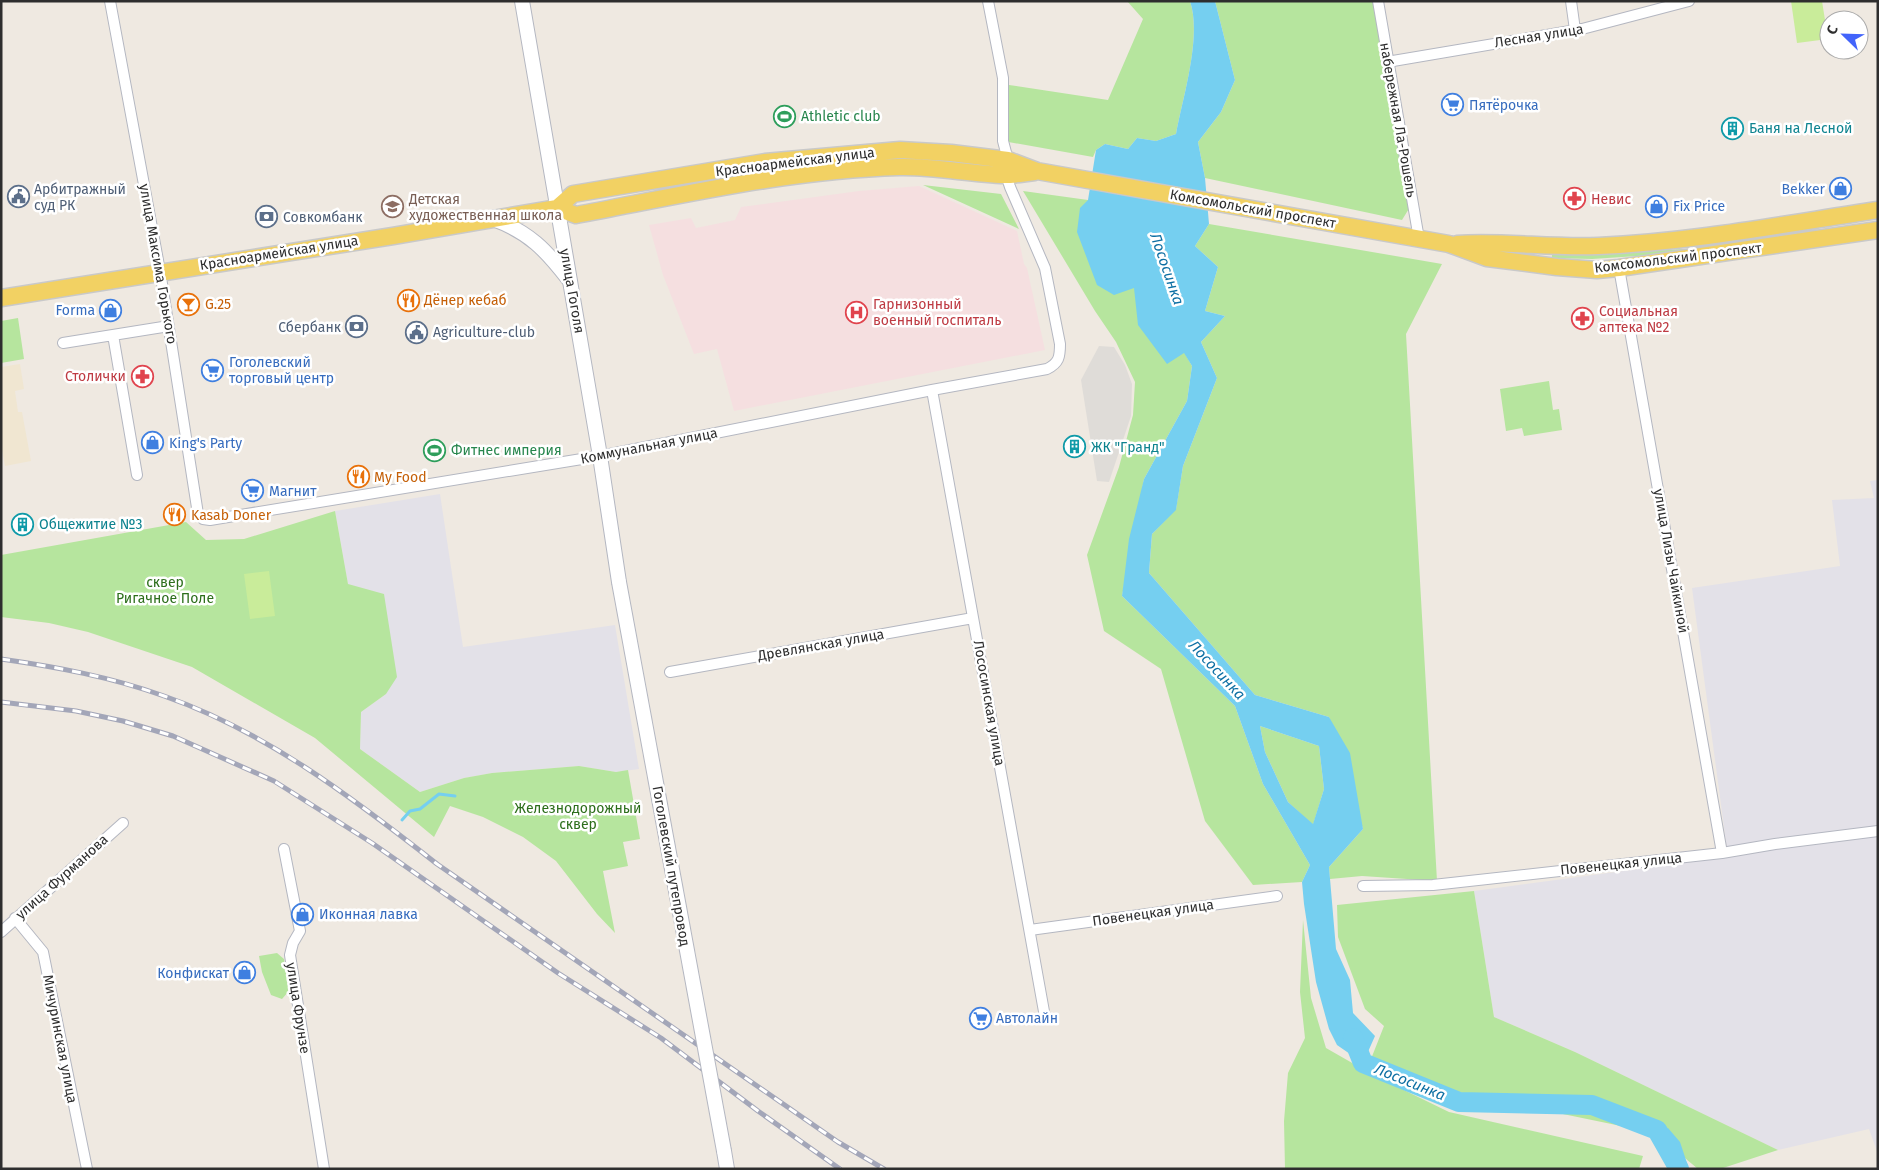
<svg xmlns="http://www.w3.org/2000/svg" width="1879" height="1170" font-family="'Fira Sans',sans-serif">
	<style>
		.industrial { fill: #e3e1e8 }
		.education { fill: #f0e6d1 }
		.medical { fill: #f5dfe0 }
		.green { fill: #b6e59e }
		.pitch { fill: #c9ec9a }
		.plaza { fill: #dfdcd8 }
		.water { fill: #75cff0; fill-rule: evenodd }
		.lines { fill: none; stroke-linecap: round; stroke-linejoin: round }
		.stream { stroke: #75cff0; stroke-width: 3 }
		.river { stroke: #75cff0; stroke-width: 20 }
		.street-casing { stroke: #b4b7c1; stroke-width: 12 }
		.secondary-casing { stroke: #b4b7c1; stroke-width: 16 }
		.primary-casing { stroke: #c9c9c9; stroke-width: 19 }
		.street { stroke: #fff; stroke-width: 10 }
		.secondary { stroke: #fff; stroke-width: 14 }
		.primary { stroke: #f2d163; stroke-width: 16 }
		.rail-casing { stroke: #a3a6b8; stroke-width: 5 }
		.rail { stroke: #fff; stroke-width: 3; stroke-dasharray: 9; stroke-linecap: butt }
		.secondary-bridge-casing { stroke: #b4b7c1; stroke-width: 16; stroke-linecap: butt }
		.secondary-bridge { stroke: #fff; stroke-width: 14 }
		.labels { text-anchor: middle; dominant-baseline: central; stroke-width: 5; stroke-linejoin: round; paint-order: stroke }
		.street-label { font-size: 14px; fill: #2e2e2e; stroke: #fff }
		.shop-label { font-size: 14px; fill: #366cbe; stroke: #fff; text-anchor: start }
		.leisure-label { font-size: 14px; fill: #27864d; stroke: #fff; text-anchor: start }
		.culture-label { font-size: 14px; fill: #0d838f; stroke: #fff; text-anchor: start }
		.service-label { font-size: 14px; fill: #4e5e75; stroke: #fff; text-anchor: start }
		.education-label { font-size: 14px; fill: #785e54; stroke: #fff; text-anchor: start }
		.health-label { font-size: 14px; fill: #be3a42; stroke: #fff; text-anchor: start }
		.food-label { font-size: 14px; fill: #c56008; stroke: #fff; text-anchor: start }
		.park-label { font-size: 14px; fill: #2c6e1b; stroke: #fff }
		.water-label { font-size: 15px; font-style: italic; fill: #0d6fa3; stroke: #fff }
	</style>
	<rect width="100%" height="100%" fill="#efe9e1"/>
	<path class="industrial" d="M1878 480V1154L1869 1129 1778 1150 1575 1052 1494 1017 1474 891 1728 857 1692 588 1840 566 1832 500 1874 498 1870 481Z
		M440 494 463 647 615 625 639 769 616 772 579 766 492 773 464 778 420 792 360 749 361 712 386 694 348 584 335 511Z"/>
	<path class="education" d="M20 364 24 389 15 391 18 412H22L31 461 5 466 1 445V367Z"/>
	<path class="medical" d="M919 186 1017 231 1024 264 1027 268 1045 350 734 411 717 349 694 354 663 275 649 225 691 218 696 228 735 220 741 207 859 191Z"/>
	<path class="green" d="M1127 1H1190C1202 37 1183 96 1176 134L1156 141 1137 138 1128 149 1105 144 1096 150 1093 157 1003 141 1009 85 1108 100 1143 19Z
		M1215 1H1373L1410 207 1402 220 1205 178 1198 142 1221 112 1235 80Z
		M923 185 1001 194 1019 229Z
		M1023 191 1088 200 1134 288 1184 352 1192 366 1187 401 1144 479 1122 596 1235 706 1263 784 1310 865 1302 882 1253 885 1205 821 1161 669 1104 631 1087 555 1119 467 1133 415 1135 382 1116 342 1095 311Z
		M1209 224 1442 264 1406 334 1437 881 1362 876 1330 879 1329 867 1363 829 1329 717 1255 695 1149 573 1152 534 1176 509 1183 466 1217 378 1201 342 1225 316 1205 311 1218 267 1195 246Z
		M1682 249 1684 250 1683 253 1592 259 1552 258V254L1592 255Z
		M18 318 24 359 1 363V321Z
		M1549 381 1553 410 1559 409 1562 430 1524 436 1522 428 1506 431 1500 389Z
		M335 511 348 584 384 594 397 677 386 694 361 712 360 749 420 792 464 778 492 773 579 766 616 772 628 770 640 839 623 842 628 866 603 871 615 933 597 914 556 861 523 837 483 817 450 806 434 837 315 738 192 667 88 632 49 623 1 617V555L186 522 206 540 244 539Z
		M1260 726 1319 746 1324 789 1313 825 1288 802 1265 752Z
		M1474 891 1494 1017 1575 1052 1778 1150 1720 1169H1698L1655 1133 1461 1093 1371 1059 1384 1026 1365 1009 1338 937 1337 905Z
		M1303 920 1311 998 1326 1048 1375 1076 1449 1112 1643 1156 1639 1169H1285L1284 1121 1288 1073 1305 1038 1300 992Z
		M277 953 284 959 289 991 282 999 271 995 262 972 259 956Z"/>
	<path class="pitch" d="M1791 1H1822L1828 39 1797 43Z
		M269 571 275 616 250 619 244 574Z"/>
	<path class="plaza" d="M1099 346 1114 347 1125 365 1132 384 1131 416 1109 482 1097 481 1081 380Z"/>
	<path class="water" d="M1190 1H1215L1235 80 1221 112 1198 142 1205 178 1209 224 1195 246 1218 267 1205 311 1225 316 1201 342 1217 378 1183 466 1176 510 1152 534 1149 573 1255 695 1329 717 1350 753 1363 829 1329 867 1336 949 1350 980 1353 1013 1375 1036 1363 1063 1337 1045 1329 1029 1316 982 1304 904 1302 882 1310 865 1263 784 1235 706 1122 596 1129 539 1144 479 1187 401 1192 366 1184 353 1167 364 1138 325 1134 288 1114 295 1097 285 1077 232 1080 208 1088 200 1096 150 1105 144 1128 149 1137 138 1156 141 1176 134C1183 96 1202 37 1190 1ZM1260 726 1319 746 1324 789 1313 824 1288 802 1265 752Z
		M1668 1128 1680 1142 1689 1169H1668L1654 1138Z"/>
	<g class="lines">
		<path class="stream" d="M402 820 410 811 420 809 439 794 455 796"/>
		<path class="river" d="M1353 1038 1363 1063 1459 1102 1592 1105 1657 1130 1679 1169"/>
		<defs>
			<path id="street" d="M110 1 160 271 198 514 203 519 210 520 600 456 932 390 1047 369C1059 363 1060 357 1060 344L1045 268 1010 187 1006 175
				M988 1 1003 78V141L1008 160
				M1378 1 1419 239
				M1571 1 1575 30
				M1387 62 1582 29 1689 1
				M1619 268 1722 853
				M113 335 137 475
				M63 343 169 326
				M932 390 1045 1017
				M670 672 973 618
				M284 849 300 931 293 943 290 955 324 1169
				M1363 886 1433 885 1722 853 1775 844 1878 831
				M15 918 43 952 87 1169
				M1030 930 1277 896
				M1 932 123 823"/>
			<path id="secondary" d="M522 1 600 456 619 582
				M493 219C529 232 546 250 569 280
				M724 1151 727 1169"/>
			<path id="primary" d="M557 208 576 215C683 195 790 170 899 167 934 166 969 174 1005 175 1015 175 1025 173 1035 172
				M1457 244C1504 241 1551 248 1598 246 1692 242 1785 224 1878 210
				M1 298 393 236 557 208 573 194 765 162 900 150 951 153 1008 160 1037 171 1449 244 1487 258 1557 267 1597 270 1619 268 1878 230"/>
		</defs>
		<use href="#street" class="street-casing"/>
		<use href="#secondary" class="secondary-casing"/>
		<use href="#primary" class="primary-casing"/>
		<use href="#street" class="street"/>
		<use href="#secondary" class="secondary"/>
		<use href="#primary" class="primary"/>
		<defs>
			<path id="rail" d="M1 659C57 667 111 677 164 696 265 731 353 798 437 864L838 1142 884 1169
				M1 702 76 711 123 721 173 736 274 781 372 843 558 973 661 1038 758 1111 840 1169"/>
		</defs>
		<use href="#rail" class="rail-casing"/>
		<use href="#rail" class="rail"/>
		<defs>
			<path id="secondary-bridge" d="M619 582 724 1151"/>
		</defs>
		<use href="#secondary-bridge" class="secondary-bridge-casing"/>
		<use href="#secondary-bridge" class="secondary-bridge"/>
	</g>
	<defs>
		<symbol id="supermarket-ring" viewBox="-11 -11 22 22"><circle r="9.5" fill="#fff" stroke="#3f7fe0" stroke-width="1.5"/><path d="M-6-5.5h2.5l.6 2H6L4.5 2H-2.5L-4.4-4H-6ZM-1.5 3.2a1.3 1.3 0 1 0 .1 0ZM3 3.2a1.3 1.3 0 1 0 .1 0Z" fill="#3f7fe0"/></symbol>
		<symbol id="stadium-ring" viewBox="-11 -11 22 22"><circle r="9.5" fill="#fff" stroke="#2e9e5b" stroke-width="1.5"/><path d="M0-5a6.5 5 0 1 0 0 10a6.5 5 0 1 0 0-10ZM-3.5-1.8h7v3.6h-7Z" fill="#2e9e5b"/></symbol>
		<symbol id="building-ring" viewBox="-11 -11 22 22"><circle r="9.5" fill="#fff" stroke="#0f9aa8" stroke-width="1.5"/><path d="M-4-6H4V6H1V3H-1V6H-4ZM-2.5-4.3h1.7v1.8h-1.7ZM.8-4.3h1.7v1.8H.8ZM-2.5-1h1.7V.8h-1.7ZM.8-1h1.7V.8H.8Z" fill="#0f9aa8"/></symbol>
		<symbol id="shop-ring" viewBox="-11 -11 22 22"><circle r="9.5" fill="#fff" stroke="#3f7fe0" stroke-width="1.5"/><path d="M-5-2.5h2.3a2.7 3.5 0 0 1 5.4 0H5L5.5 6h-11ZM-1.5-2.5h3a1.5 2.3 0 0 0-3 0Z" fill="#3f7fe0"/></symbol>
		<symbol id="civic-ring" viewBox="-11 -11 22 22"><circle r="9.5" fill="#fff" stroke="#5c6f8a" stroke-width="1.5"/><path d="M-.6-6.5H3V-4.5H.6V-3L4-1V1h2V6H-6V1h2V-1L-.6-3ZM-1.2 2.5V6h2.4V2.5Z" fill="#5c6f8a"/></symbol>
		<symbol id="pharmacy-ring" viewBox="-11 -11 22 22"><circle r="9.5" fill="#fff" stroke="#e0444e" stroke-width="1.5"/><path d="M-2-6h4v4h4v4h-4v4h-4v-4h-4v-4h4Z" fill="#e0444e"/></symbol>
		<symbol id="school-ring" viewBox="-11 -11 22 22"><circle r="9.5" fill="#fff" stroke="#8d6e63" stroke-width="1.5"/><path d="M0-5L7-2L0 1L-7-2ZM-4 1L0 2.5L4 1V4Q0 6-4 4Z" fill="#8d6e63"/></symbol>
		<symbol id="bank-ring" viewBox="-11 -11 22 22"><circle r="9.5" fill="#fff" stroke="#5c6f8a" stroke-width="1.5"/><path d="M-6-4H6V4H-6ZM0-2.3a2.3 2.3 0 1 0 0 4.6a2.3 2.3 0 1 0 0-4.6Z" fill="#5c6f8a"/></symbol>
		<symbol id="restaurant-ring" viewBox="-11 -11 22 22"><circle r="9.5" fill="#fff" stroke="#e8710a" stroke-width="1.5"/><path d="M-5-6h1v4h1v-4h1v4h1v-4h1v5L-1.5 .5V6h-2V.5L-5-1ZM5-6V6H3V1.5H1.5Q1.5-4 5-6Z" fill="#e8710a"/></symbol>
		<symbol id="bar-ring" viewBox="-11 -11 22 22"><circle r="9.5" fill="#fff" stroke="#e8710a" stroke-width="1.5"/><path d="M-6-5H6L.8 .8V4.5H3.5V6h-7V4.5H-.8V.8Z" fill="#e8710a"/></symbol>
		<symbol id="hospital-ring" viewBox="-11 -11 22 22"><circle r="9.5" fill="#fff" stroke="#e0444e" stroke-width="1.5"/><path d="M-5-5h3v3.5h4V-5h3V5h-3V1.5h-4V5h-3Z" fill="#e0444e"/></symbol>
	</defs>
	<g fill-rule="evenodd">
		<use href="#supermarket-ring" x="1440" y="92" width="25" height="25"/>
		<use href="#stadium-ring" x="772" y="104" width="25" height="25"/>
		<use href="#building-ring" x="1720" y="116" width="25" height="25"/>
		<use href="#shop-ring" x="1828" y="176" width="25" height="25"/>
		<use href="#civic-ring" x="6" y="184" width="25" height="25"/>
		<use href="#pharmacy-ring" x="1562" y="186" width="25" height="25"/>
		<use href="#shop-ring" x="1644" y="194" width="25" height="25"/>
		<use href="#school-ring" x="380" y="194" width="25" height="25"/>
		<use href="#bank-ring" x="254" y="204" width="25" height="25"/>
		<use href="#restaurant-ring" x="396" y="288" width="25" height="25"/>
		<use href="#bar-ring" x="176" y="292" width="25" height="25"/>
		<use href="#shop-ring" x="98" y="298" width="25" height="25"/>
		<use href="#hospital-ring" x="844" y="300" width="25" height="25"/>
		<use href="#pharmacy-ring" x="1570" y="306" width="25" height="25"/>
		<use href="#bank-ring" x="344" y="314" width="25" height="25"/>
		<use href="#civic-ring" x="404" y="320" width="25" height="25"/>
		<use href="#supermarket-ring" x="200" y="358" width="25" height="25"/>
		<use href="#pharmacy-ring" x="130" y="364" width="25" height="25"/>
		<use href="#shop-ring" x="140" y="430" width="25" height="25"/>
		<use href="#building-ring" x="1062" y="434" width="25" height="25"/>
		<use href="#stadium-ring" x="422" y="438" width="25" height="25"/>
		<use href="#restaurant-ring" x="346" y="464" width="25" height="25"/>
		<use href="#supermarket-ring" x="240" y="478" width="25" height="25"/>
		<use href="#restaurant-ring" x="162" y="502" width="25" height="25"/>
		<use href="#building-ring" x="10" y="512" width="25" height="25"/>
		<use href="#shop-ring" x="290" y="902" width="25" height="25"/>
		<use href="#shop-ring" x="232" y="960" width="25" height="25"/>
		<use href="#supermarket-ring" x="968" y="1006" width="25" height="25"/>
	</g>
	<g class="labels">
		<g class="street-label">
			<text transform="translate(1539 36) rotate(-9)">Лесная улица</text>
			<text transform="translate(1398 120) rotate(80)">набережная Ла-Рошель</text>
			<text transform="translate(795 162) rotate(-7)">Красноармейская улица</text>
			<text transform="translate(1253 209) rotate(10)">Комсомольский проспект</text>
			<text transform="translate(279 253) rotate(-9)">Красноармейская улица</text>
			<text transform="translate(1678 258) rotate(-7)">Комсомольский проспект</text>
			<text transform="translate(158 264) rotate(80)">улица Максима Горького</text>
			<text transform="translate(572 291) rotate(80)">улица Гоголя</text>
			<text transform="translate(649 446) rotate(-11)">Коммунальная улица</text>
			<text transform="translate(1671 561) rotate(80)">улица Лизы Чайкиной</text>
			<text transform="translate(821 645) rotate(-10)">Древлянская улица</text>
			<text transform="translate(989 703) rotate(80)">Лососинская улица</text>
			<text transform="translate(1621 864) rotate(-6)">Повенецкая улица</text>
			<text transform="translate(671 866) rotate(80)">Гоголевский путепровод</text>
			<text transform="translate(62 877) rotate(-42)">улица Фурманова</text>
			<text transform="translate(1153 913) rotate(-8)">Повенецкая улица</text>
			<text transform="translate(298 1008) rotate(81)">улица Фрунзе</text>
			<text transform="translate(60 1039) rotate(79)">Мичуринская улица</text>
		</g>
		<g class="shop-label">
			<text x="1469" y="105">Пятёрочка</text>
			<text x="1825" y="189" text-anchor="end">Bekker</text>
			<text x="1673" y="206">Fix Price</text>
			<text x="95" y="310" text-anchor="end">Forma</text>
			<text x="229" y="362">Гоголевский<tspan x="229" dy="16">торговый центр</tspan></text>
			<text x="169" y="443">King's Party</text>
			<text x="269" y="491">Магнит</text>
			<text x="319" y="914">Иконная лавка</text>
			<text x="229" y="973" text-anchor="end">Конфискат</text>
			<text x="996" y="1018">Автолайн</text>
		</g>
		<g class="leisure-label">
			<text x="801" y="116">Athletic club</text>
			<text x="451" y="450">Фитнес империя</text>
		</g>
		<g class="culture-label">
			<text x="1749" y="128">Баня на Лесной</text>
			<text x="1091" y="447">ЖК "Гранд"</text>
			<text x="39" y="524">Общежитие №3</text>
		</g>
		<g class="service-label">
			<text x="34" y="189">Арбитражный<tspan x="34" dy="16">суд РК</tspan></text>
			<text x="283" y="217">Совкомбанк</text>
			<text x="341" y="327" text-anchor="end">Сбербанк</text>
			<text x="433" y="332">Agriculture-club</text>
		</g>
		<g class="education-label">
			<text x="409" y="199">Детская<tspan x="409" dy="16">художественная школа</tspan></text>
		</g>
		<g class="health-label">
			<text x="1591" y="199">Невис</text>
			<text x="873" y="304">Гарнизонный<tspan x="873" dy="16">военный госпиталь</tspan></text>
			<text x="1599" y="311">Социальная<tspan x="1599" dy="16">аптека №2</tspan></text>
			<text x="126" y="376" text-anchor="end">Столички</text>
		</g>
		<g class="food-label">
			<text x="424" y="300">Дёнер кебаб</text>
			<text x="205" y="304">G.25</text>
			<text x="374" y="477">My Food</text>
			<text x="191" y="515">Kasab Doner</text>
		</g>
		<g class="park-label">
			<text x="165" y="582">сквер<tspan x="165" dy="16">Ригачное Поле</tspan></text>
			<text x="578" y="808">Железнодорожный<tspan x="578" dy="16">сквер</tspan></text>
		</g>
		<g class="water-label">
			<text transform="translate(1167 269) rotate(71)">Лососинка</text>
			<text transform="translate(1217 670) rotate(47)">Лососинка</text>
			<text transform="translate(1410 1082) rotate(22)">Лососинка</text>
		</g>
	</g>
	<rect width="1879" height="1170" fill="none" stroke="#2e2e2e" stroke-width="5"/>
	<g transform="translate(1844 35) rotate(293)"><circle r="24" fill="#ffffff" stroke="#ababab"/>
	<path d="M0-4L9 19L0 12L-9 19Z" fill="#4264fb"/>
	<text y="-8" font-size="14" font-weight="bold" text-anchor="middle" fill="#2e2e2e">С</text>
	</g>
</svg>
